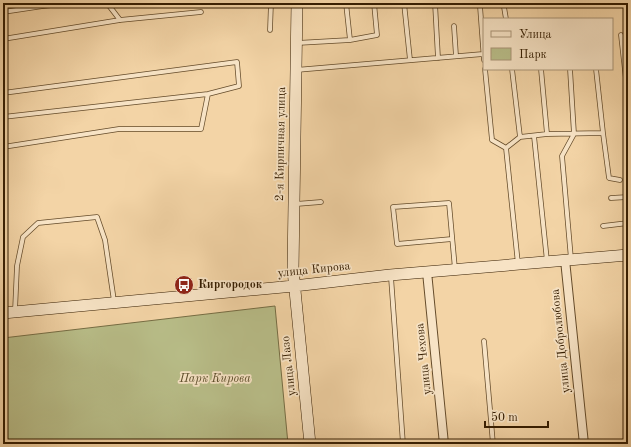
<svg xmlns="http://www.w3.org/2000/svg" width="631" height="447" font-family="'Old Standard TT',serif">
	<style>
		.green { fill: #b8bd88; stroke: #766d44 }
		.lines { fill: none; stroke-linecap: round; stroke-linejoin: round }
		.lane-casing { stroke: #644b2a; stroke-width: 5.5 }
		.street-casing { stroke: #644b2a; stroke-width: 10 }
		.secondary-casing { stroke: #351d01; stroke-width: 12 }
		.lane { stroke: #f7e3c5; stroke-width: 4 }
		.street { stroke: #f7e3c5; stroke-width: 8 }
		.secondary { stroke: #f7e3c5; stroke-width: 11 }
		.labels { text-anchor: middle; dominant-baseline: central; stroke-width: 3.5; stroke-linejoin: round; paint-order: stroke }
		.street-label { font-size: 12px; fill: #351d01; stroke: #f7e3c5 }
		.poi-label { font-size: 12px; font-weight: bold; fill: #351d01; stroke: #f7e3c5; text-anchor: start }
		.park-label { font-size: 12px; font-style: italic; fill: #5c4d2a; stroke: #f7e3c5 }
	</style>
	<rect width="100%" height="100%" fill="#f3d4a6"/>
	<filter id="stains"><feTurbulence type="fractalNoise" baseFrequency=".005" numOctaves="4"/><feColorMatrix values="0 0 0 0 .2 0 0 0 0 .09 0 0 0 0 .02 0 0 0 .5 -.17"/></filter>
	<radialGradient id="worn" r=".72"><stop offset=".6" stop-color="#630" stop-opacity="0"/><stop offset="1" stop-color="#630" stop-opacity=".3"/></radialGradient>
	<path class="green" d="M275 306 288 444H3V338Z"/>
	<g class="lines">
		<defs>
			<path id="lane" d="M107 3 120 20
				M346 3 350 40
				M404 3 410 60
				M435 3 438 58
				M43 4V6L73 3
				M480 6 484 60
				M504 7 506 19
				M3 12 43 6
				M454 26 456 56
				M270 30 271 3
				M621 35 628 97
				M3 39 120 20 201 12
				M297 43 350 40 377 35 374 3
				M485 69 492 140 506 148
				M512 69 520 137
				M541 69 547 134
				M570 69 574 134 562 156 571 259
				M596 69 603 133
				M296 70 483 54
				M3 93 237 62 239 86 208 94 3 117
				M534 136 547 261
				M3 147 119 129H201L208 94
				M611 198 628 197
				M296 204 321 202
				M603 226 628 223
				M452 239 397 244 393 207 449 203 455 269
				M518 264 506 148 520 137 547 134 603 133 609 178 620 180
				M391 277 403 444
				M15 311 17 266 23 237 38 223 97 217 105 240 114 301
				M484 341 493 444"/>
			<path id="street" d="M565 260 584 444
				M427 272 444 444"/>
			<path id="secondary" d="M297 3 293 270 310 444
				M3 313 294 286 390 275 628 255"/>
		</defs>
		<use href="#lane" class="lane-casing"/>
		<use href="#street" class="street-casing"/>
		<use href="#secondary" class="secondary-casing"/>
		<use href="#lane" class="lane"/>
		<use href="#street" class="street"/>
		<use href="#secondary" class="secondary"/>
	</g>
	<defs>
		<symbol id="bus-disc" viewBox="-11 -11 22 22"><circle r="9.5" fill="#8f2418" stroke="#f7e3c5"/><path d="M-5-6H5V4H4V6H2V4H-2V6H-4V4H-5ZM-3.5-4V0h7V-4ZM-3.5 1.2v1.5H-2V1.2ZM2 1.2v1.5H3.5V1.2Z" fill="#fff"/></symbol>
	</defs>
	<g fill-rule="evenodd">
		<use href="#bus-disc" x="173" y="274" width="22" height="22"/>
	</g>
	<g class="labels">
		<g class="street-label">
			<text transform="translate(281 144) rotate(-89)">2-я Кирпичная улица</text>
			<text transform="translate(314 270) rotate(-6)">улица Кирова</text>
			<text transform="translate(561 341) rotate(-96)">улица Добролюбова</text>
			<text transform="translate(424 359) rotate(-96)">улица Чехова</text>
			<text transform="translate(289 366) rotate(-96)">улица Лазо</text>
		</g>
		<g class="poi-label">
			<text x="198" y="285">Киргородок</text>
		</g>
		<g class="park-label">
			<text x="215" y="379">Парк Кирова</text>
		</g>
	</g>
	<rect width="631" height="447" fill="none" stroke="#f3d4a6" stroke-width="16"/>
	<rect x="4" y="4" width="623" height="439" fill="none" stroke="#351d01" stroke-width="2"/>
	<rect x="8" y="8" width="615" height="431" fill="none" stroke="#351d01"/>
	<rect x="483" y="18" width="130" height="52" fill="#f7e3c5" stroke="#a99477"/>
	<rect x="491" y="31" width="20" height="6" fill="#f7e3c5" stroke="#a99477"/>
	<text x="519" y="38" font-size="12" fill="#351d01">Улица</text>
	<rect x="491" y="48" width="20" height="12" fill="#b8bd88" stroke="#a99477"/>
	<text x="519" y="58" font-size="12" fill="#351d01">Парк</text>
	<path d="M485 421v6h63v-6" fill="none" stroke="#351d01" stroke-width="2"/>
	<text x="491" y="421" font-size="12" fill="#351d01" stroke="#f7e3c5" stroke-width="3" paint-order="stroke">50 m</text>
	<rect width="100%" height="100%" filter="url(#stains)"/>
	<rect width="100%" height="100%" fill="url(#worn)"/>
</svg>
